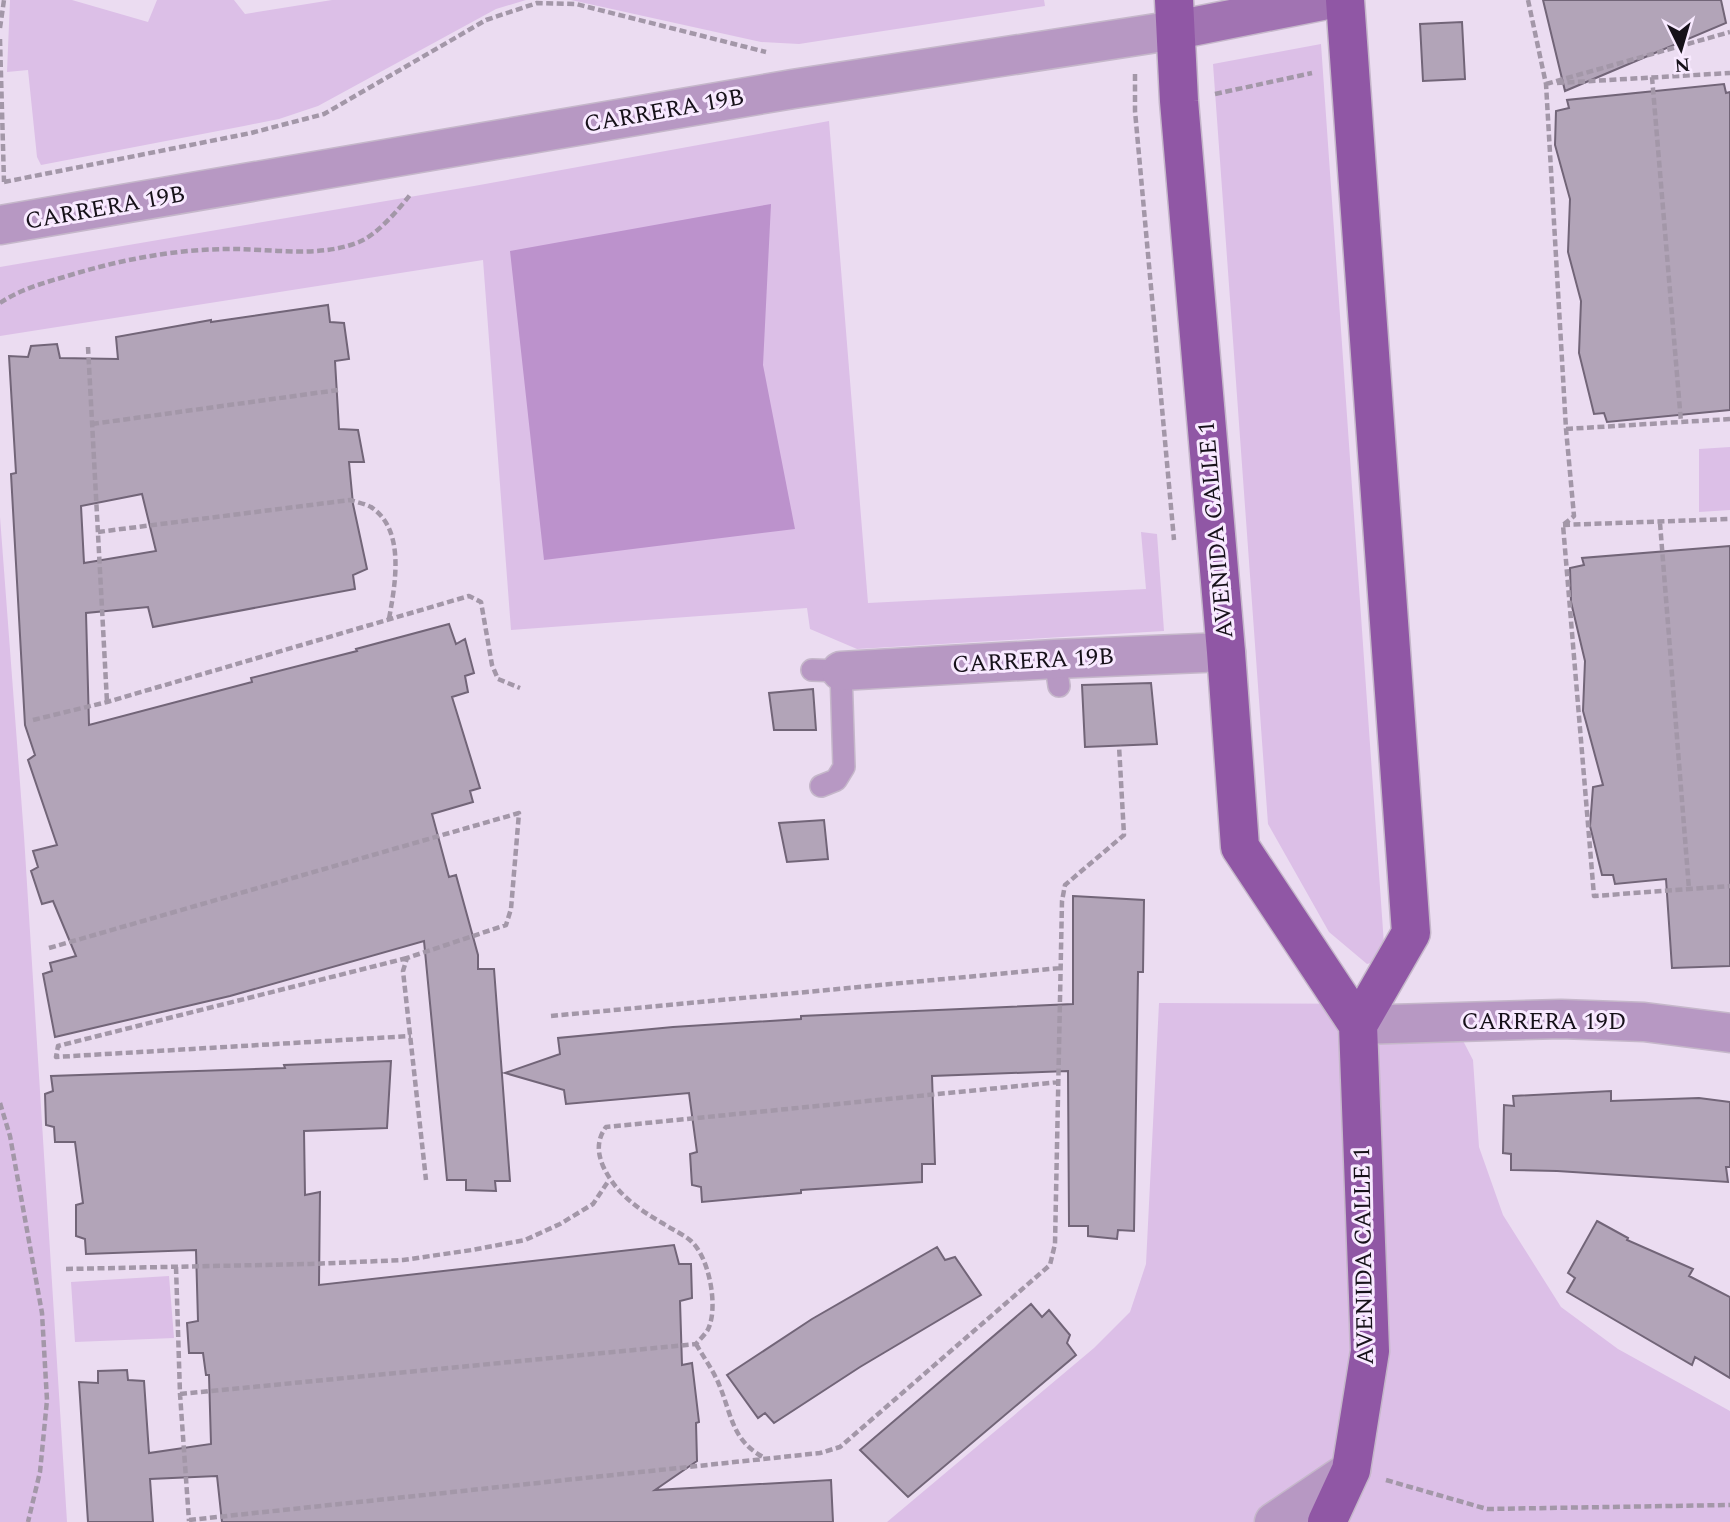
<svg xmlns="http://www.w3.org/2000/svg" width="1730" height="1522" font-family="Spectral,serif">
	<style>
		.green { fill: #dcbfe7 }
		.water { fill: #bc92cc }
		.building { fill: #b2a4b8; stroke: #726578; stroke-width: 2; fill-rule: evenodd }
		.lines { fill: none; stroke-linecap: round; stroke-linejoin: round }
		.service-casing { stroke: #c5b7ca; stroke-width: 24 }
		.minor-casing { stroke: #c5b7ca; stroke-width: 41 }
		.tertiary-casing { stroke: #c5b7ca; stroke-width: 41 }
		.secondary-casing { stroke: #c5b7ca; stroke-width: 41 }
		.primary-casing { stroke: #c5b7ca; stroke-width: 41 }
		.path { stroke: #a397a8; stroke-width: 4.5; stroke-dasharray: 7 3.5; stroke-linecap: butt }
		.service { stroke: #b798c3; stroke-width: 21 }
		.minor { stroke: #b798c3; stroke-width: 38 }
		.tertiary { stroke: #b798c3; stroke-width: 38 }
		.secondary { stroke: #a173b2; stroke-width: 38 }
		.primary { stroke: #9057a5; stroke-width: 38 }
		.labels { text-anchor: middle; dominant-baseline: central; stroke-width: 6; stroke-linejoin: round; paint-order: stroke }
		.street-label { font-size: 24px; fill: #161119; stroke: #f8e9ff }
	</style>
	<rect width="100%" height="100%" fill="#ebdcf1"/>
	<path class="green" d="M10 0H72L148 22 157 0H234L245 14 332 0H526L496 9 318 106 279 119 244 126 41 165 37 157 28 70 7 72Z
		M571 0H1044L1045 6 799 44 761 42Z
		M1321 44 1385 959 1367 964 1329 932 1268 824 1213 64Z
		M829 121 868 603 1146 589 1141 532 1157 534 1164 631 857 649 810 629 807 608 511 630 483 260 0 336V267L474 186Z
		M1730 447V510L1699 512V449Z
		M0 517 24 836 67 1522H0Z
		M1159 1003 1444 1004 1473 1060 1479 1147 1503 1215 1561 1307 1618 1349 1730 1411V1522H887L1094 1348 1130 1312 1146 1264Z
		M169 1276 174 1338 75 1342 71 1282Z"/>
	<path class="water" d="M771 204 763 365 795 529 544 560 510 251Z"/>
	<path class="building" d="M1543 0H1721L1726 23 1565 91Z
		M1462 22 1465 79 1423 81 1420 24Z
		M1724 84 1726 93 1730 92V410L1607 422 1604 413 1594 414 1579 353 1581 301 1568 252 1570 199 1555 145 1556 111 1569 108 1567 100Z
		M328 305 330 322 344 323 349 359 335 361 339 429 358 430 364 462H349L353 504 367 569 353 575 355 589 153 627 148 607 86 613 89 725 252 682 251 678 357 651 356 649 449 624 456 644 465 639 474 673 465 676 468 692 452 697 480 788 470 791 473 802 432 814 449 877 456 875 478 955V969H494L510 1181H495L496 1191 466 1190V1180H447L424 941 230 996 55 1037 43 974 52 971 50 963 76 956 53 901 42 904 31 871 38 867 33 851 57 845 28 760 35 755 25 725 11 474 16 473 9 356 28 357 31 346 57 344 60 358 118 359 116 337 211 320V322ZM142 494 156 551 84 563 81 506Z
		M1730 546V966L1672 968 1666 879 1615 884 1613 875H1602L1590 826 1593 787 1603 785 1583 711 1585 661 1571 602 1570 568 1584 565 1582 558Z
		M1151 683 1157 744 1085 747 1082 685Z
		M813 689 816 730H774L769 693Z
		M824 820 828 859 787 862 779 823Z
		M1073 896 1144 900 1143 972H1138L1134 1231 1118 1230 1117 1239 1088 1236V1226H1069L1068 1071 932 1076 935 1164H922V1182L801 1190V1193L702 1202 701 1187 692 1185 690 1154 697 1152 689 1093 566 1104 564 1090 505 1073 560 1054 558 1038 673 1027 801 1019V1016L1073 1004Z
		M391 1061 387 1128 304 1131 305 1195 320 1192 319 1285 674 1245 679 1264H691L692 1298 680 1301 682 1365 692 1363 699 1422 696 1423 697 1461 655 1490 831 1480 833 1522H222L217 1476 150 1479 153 1522H88L79 1382 98 1383V1371L127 1370 128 1380 144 1381 149 1453 211 1444 209 1375H206L203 1353H189L187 1323 198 1321 196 1250 86 1254 85 1239 76 1236V1205L83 1203 75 1142H55L54 1127 46 1125 45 1094 53 1091 51 1076 285 1068 284 1065Z
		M1611 1091V1101L1699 1098 1730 1102V1167H1726L1728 1182 1557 1171 1511 1170V1154L1503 1153 1504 1105 1514 1106 1513 1096Z
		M1597 1221 1628 1238 1627 1240 1693 1269 1689 1276 1730 1297V1378L1695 1357 1692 1365 1567 1292 1575 1278 1568 1273Z
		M937 1247 945 1260 955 1257 981 1295 860 1367 774 1423 765 1413 758 1418 727 1375 812 1319Z
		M1031 1304 1042 1317 1049 1310 1070 1335 1067 1343 1076 1355 908 1497 860 1450Z"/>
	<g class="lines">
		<defs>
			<path id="service" d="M1055 659 1059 686
				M812 670 841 671 844 767 836 780 821 786"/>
			<path id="minor" d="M841 671 1055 659 1226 652
				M1358 1025 1561 1019 1644 1022 1730 1033"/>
			<path id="tertiary" d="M0 225 793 89 1176 30
				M1274 1522 1351 1470"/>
			<path id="secondary" d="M1176 30 1327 0"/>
			<path id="primary" d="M1174 0 1179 101 1226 652 1240 847 1358 1025 1370 1351 1351 1470 1327 1522
				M1345 0 1411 933 1358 1025"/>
		</defs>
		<use href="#service" class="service-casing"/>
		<use href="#minor" class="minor-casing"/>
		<use href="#tertiary" class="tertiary-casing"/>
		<use href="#secondary" class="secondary-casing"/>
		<use href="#primary" class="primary-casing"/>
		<path class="path" d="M1528 0 1546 84 1566 429 1574 516 1563 525 1594 896 1730 886
			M0 28 4 0
			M0 39 4 182
			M1135 74V111L1174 540
			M1652 77 1681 422
			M1557 83 1730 73
			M1546 84 1730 32
			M1215 94 1312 73
			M4 182 251 133 324 114 486 20 537 3 576 4 766 52
			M0 303C19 290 43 283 64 277 119 260 174 249 232 249 274 249 319 258 359 242 378 234 398 210 410 195
			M88 347 107 702
			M92 424 338 390
			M1566 429 1730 419
			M1660 523 1689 889
			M1563 525 1730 519
			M98 532 350 500C357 502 365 504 371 507 406 530 395 585 389 619
			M33 720 107 702 469 596 481 602 492 665 498 679 520 688
			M49 948 519 813 511 909 506 925 407 958 403 971 426 1180
			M407 958 58 1046 56 1057 411 1036
			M551 1016 1061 968
			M0 1103 10 1136 42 1313 47 1400 40 1472 28 1522
			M176 1267 180 1394 189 1521
			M66 1269 310 1264 403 1260 472 1250 525 1240 560 1224 593 1204 609 1180
			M696 1344C703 1356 712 1369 718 1382 732 1414 731 1441 765 1458
			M180 1394 696 1344C700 1339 707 1333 709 1327 718 1305 709 1257 691 1241 683 1234 673 1230 664 1224 638 1209 616 1194 603 1166 597 1152 597 1139 606 1127L1059 1082
			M1386 1480 1487 1509 1730 1505
			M189 1520 820 1453 840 1447 1050 1265 1055 1244 1062 901 1065 885 1124 835 1119 746"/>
		<use href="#service" class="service"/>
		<use href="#minor" class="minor"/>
		<use href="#tertiary" class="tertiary"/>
		<use href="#secondary" class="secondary"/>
		<use href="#primary" class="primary"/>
	</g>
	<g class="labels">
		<g class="street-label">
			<text transform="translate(664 111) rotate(-10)">CARRERA 19B</text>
			<text transform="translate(105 208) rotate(-10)">CARRERA 19B</text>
			<text transform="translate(1216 530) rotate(-95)">AVENIDA CALLE 1</text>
			<text transform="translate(1033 661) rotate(-3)">CARRERA 19B</text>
			<text x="1544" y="1022">CARRERA 19D</text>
			<text transform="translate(1364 1256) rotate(-91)">AVENIDA CALLE 1</text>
		</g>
	</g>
	<g transform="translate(1681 49) rotate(175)" stroke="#f8e9ff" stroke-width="5" paint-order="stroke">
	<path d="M0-5L12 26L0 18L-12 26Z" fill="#161119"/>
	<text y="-10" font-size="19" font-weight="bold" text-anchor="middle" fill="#161119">N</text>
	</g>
</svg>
